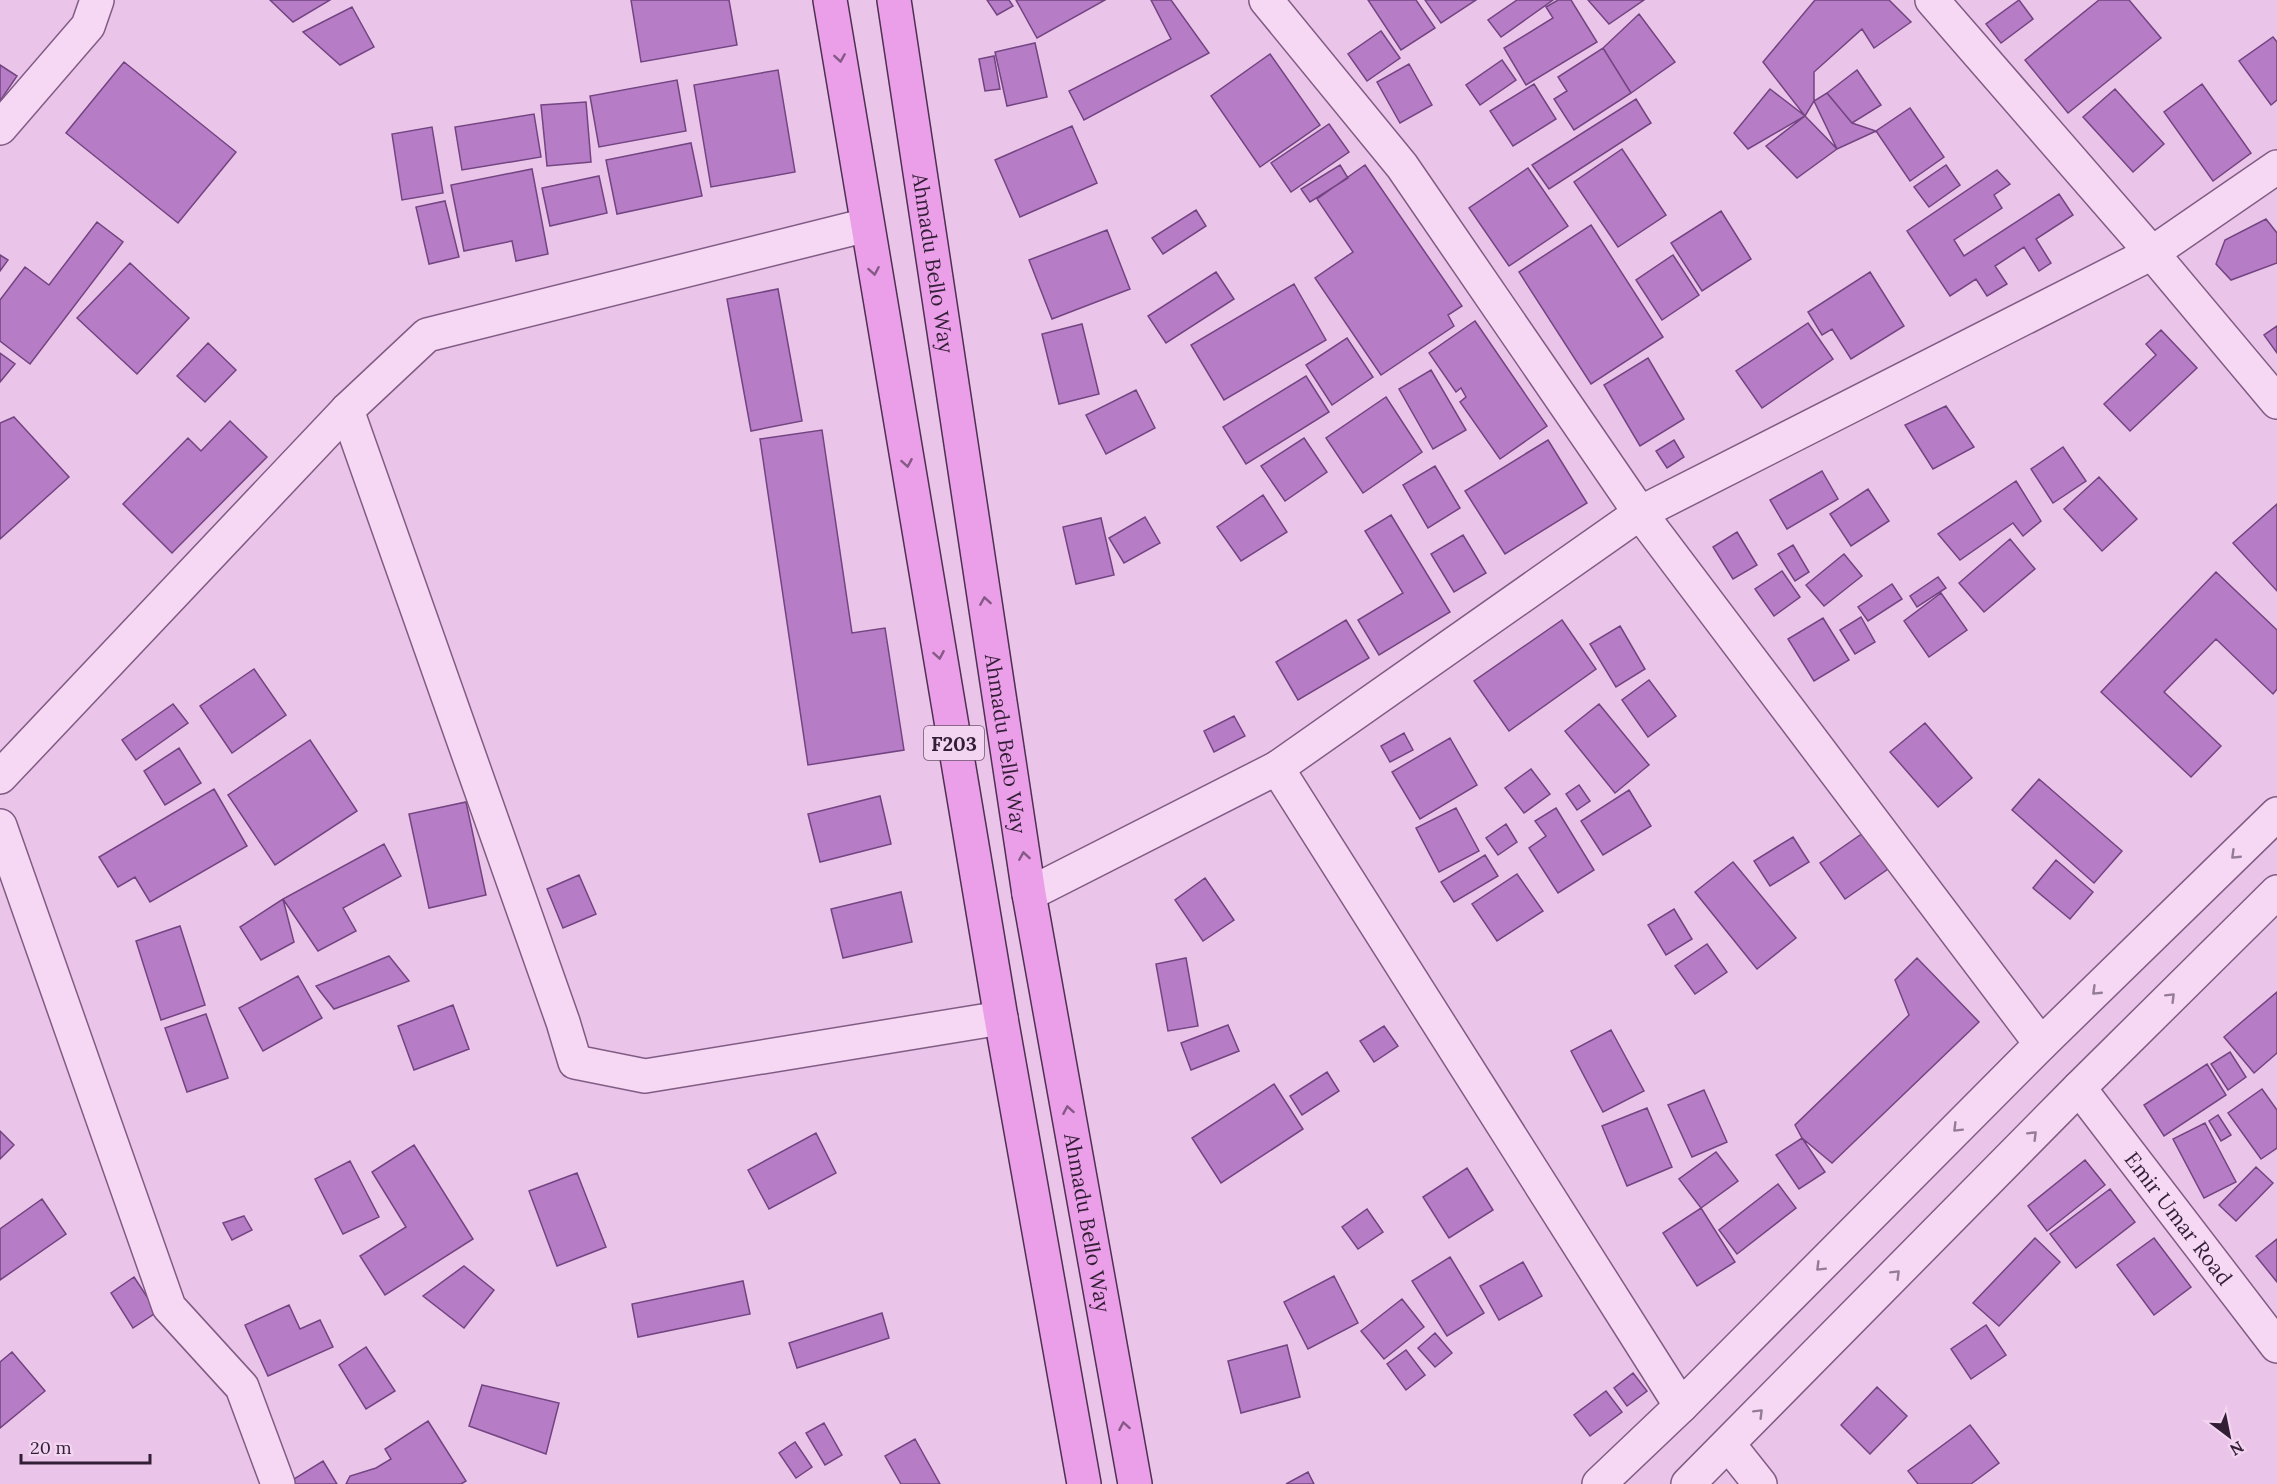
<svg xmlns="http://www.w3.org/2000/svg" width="2277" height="1484" font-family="Lora,serif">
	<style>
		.building { fill: #b67dc6; stroke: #734482; stroke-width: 1.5 }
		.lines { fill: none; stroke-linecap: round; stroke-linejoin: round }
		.minor-casing { stroke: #805c85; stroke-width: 36 }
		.tertiary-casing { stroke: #805c85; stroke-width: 36 }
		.primary-casing { stroke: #4d3053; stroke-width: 36 }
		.minor { stroke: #f6d8f4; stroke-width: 33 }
		.tertiary { stroke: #f6d8f4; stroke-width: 33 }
		.primary { stroke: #eb9fe8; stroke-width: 33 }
		.oneway { stroke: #855986 }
		.oneway2 { stroke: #947c95 }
		.labels { text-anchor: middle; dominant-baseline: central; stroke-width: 5; stroke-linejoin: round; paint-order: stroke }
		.shield { fill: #f3d4f1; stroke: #6c556e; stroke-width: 1.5 }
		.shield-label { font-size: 20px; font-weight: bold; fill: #321f36 }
		.street-label { font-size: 21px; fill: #321f36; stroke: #f3d4f1 }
	</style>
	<rect width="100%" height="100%" fill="#ebc5e9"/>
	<path class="building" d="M270 0H330L293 22Z
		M631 0H729L737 45 641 62Z
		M987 0H1009L1013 6 997 15Z
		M1016 0H1105L1037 38Z
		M1151 0H1171L1209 53 1084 120 1069 91 1171 39Z
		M1368 0H1416L1435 28 1401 50Z
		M1425 0H1476L1441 23Z
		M1517 0H1553L1501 37 1488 20Z
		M1558 0H1571L1597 42 1526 85 1504 48 1553 18 1546 7Z
		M1588 0H1644L1609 24Z
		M1815 0H1889L1911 22 1874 48 1862 29 1814 72V101L1805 116 1763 62Z
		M2019 0 2033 19 2001 43 1986 24Z
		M2099 0H2129L2161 38 2068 113 2025 60Z
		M352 7 374 47 340 65 303 32Z
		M1639 14 1675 62 1631 93 1603 48Z
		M1381 31 1400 58 1367 81 1348 54Z
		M2273 37 2277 42V100L2271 105 2239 61Z
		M1035 43 1047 97 1007 106 995 52Z
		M1603 48 1631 93 1574 130 1554 99 1567 91 1558 77Z
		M1270 54 1320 125 1260 167 1211 96Z
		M994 56 1000 89 985 91 979 59Z
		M1502 60 1516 80 1480 105 1466 85Z
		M124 62 236 152 178 223 66 133Z
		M1409 64 1432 105 1400 123 1377 82Z
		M0 65 17 76 0 101Z
		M778 70 795 172 711 187 694 85Z
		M1857 70 1881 105 1852 123 1827 93Z
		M677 80 686 131 599 147 590 96Z
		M1534 84 1556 119 1513 146 1490 111Z
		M2202 84 2251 153 2213 181 2164 112Z
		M1770 89 1805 116 1748 149 1734 133Z
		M2115 89 2164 144 2133 172 2083 117Z
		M1827 93 1852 123 1876 131 1837 149 1814 101Z
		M1636 99 1651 123 1549 189 1532 165Z
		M586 102 591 162 547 166 541 105Z
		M1910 108 1944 157 1910 181 1876 131Z
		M534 114 541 157 462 170 455 127Z
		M1805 116 1837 149 1797 178 1766 146Z
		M1329 124 1349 152 1291 192 1271 163Z
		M1072 126 1097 183 1020 217 995 160Z
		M432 127 443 193 402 200 392 134Z
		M691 143 702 196 617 214 606 160Z
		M1622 149 1666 215 1618 247 1574 182Z
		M1340 165 1348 178 1310 202 1301 189Z
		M1365 165 1462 306 1448 315 1454 326 1381 375 1315 278 1353 252 1317 199Z
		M1946 165 1960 185 1929 207 1914 187Z
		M1528 168 1568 226 1509 266 1469 208Z
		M532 169 548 254 516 261 512 241 464 251 451 185Z
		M1997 170 2010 184 1994 195 2002 208 1954 240 1964 256 2059 194 2073 215 2036 239 2051 263 2039 271 2024 247 1995 266 2007 284 1987 296 1976 279 1950 296 1907 231Z
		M599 176 607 213 550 226 542 188Z
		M445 201 459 257 429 264 416 207Z
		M1196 210 1206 226 1163 254 1152 238Z
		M1721 211 1751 259 1702 291 1671 243Z
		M2266 219 2277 233V263L2231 280 2216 264 2225 240Z
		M97 222 123 242 30 364 0 341V300L25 267 49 285Z
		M1591 225 1663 337 1591 384 1519 272Z
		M1107 230 1130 289 1052 319 1029 260Z
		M0 255 8 260 0 271Z
		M1673 255 1699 295 1662 320 1636 280Z
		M130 263 189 318 137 374 77 318Z
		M1216 272 1234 299 1166 343 1148 316Z
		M1870 272 1904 326 1851 359 1832 329 1822 335 1808 312Z
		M1294 284 1326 340 1224 400 1191 345Z
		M778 289 802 421 751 431 727 299Z
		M1475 321 1547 426 1500 459 1460 402 1466 397 1461 388 1456 392 1429 353Z
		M1808 323 1833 359 1762 408 1736 371Z
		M1082 324 1099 394 1059 404 1042 334Z
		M2277 326V353L2264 335Z
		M2161 330 2197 368 2130 431 2104 404 2156 355 2146 344Z
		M1347 338 1373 377 1332 405 1306 365Z
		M208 343 236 370 205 402 177 376Z
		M0 353 15 364 0 382Z
		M1648 358 1684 419 1640 446 1604 385Z
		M1431 370 1466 430 1433 449 1399 389Z
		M1306 376 1329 412 1246 464 1223 427Z
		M1136 390 1155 428 1106 454 1086 415Z
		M1386 397 1422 452 1363 493 1326 438Z
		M1946 406 1974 447 1933 469 1905 425Z
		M14 417 69 477 0 539V423Z
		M230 421 267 457 172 553 123 504 188 438 201 451Z
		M822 430 852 633 885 628 904 750 808 765 760 439Z
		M1304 438 1327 472 1285 501 1261 466Z
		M1548 440 1587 503 1505 554 1465 491Z
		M1674 440 1684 457 1667 468 1656 451Z
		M2063 447 2086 481 2053 503 2031 469Z
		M1435 466 1460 508 1428 528 1403 485Z
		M1822 471 1838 499 1787 529 1770 500Z
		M2099 477 2137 519 2102 551 2064 509Z
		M2016 481 2041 521 2023 536 2013 523 1960 560 1938 534Z
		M1868 489 1889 521 1851 546 1830 514Z
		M1263 495 1287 532 1241 561 1217 527Z
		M2277 504V591L2233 543Z
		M1391 515 1450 612 1379 655 1358 620 1403 593 1365 531Z
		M1145 517 1160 543 1124 563 1109 538Z
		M1101 518 1114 575 1076 584 1063 527Z
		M1737 532 1757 565 1733 579 1713 547Z
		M1463 535 1486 573 1454 592 1431 554Z
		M2010 539 2035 569 1984 612 1959 583Z
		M1793 545 1809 572 1795 581 1778 554Z
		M1844 554 1862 576 1824 606 1806 585Z
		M1782 571 1800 597 1774 616 1755 589Z
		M2216 572 2277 630V689L2273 694 2216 639 2164 692 2221 746 2191 777 2101 692Z
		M1938 577 1946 588 1917 607 1910 596Z
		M1892 584 1902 599 1868 621 1858 607Z
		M1941 593 1967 630 1929 657 1904 621Z
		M1861 617 1875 642 1855 654 1840 630Z
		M1823 618 1849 660 1814 681 1788 639Z
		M1346 620 1369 658 1298 700 1276 662Z
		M1562 620 1596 669 1509 731 1474 681Z
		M1620 626 1645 669 1616 687 1590 644Z
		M254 669 286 715 232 753 200 706Z
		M1649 680 1676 716 1648 737 1622 700Z
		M173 704 188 723 136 760 122 740Z
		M1599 704 1649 765 1615 793 1565 731Z
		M1234 716 1245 736 1214 752 1204 731Z
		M1925 723 1972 778 1938 807 1890 752Z
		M1404 733 1413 750 1390 762 1381 746Z
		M1450 738 1477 785 1420 819 1392 772Z
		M310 740 357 811 275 865 228 795Z
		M179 748 201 783 165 805 144 771Z
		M1531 769 1550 794 1524 813 1505 788Z
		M2039 779 2122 851 2094 883 2012 810Z
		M1579 785 1590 801 1577 810 1566 794Z
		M214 789 247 846 150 902 135 877 118 887 99 857Z
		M1629 790 1651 826 1603 855 1581 821Z
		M880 796 891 844 820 862 808 814Z
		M466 802 486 895 429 908 409 814Z
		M1456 808 1479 851 1439 872 1416 828Z
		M1556 808 1594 870 1558 893 1529 848 1546 836 1535 821Z
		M1506 824 1517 842 1498 855 1486 838Z
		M1863 833 1888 869 1845 899 1820 863Z
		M1793 837 1809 862 1770 886 1754 861Z
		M384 844 401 876 343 908 356 931 318 951 283 899Z
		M1485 855 1498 876 1454 902 1441 882Z
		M2056 860 2093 892 2070 919 2033 888Z
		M1733 862 1796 938 1757 969 1695 892Z
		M1517 874 1543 911 1497 941 1472 904Z
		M579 875 596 914 563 928 547 889Z
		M1205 878 1234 920 1203 941 1175 900Z
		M901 892 912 942 843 958 831 909Z
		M283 899 294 942 261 960 240 927Z
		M1674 909 1692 939 1666 955 1648 925Z
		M180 926 205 1005 161 1020 136 941Z
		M1707 944 1727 972 1695 994 1675 966Z
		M389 956 409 981 334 1009 316 986Z
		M1186 958 1198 1026 1168 1031 1156 964Z
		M1917 958 1979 1022 1832 1163 1802 1138 1795 1125 1909 1015 1895 980Z
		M298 976 322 1018 263 1051 239 1008Z
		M2277 992V1053L2254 1073 2224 1037Z
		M453 1005 469 1049 414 1070 398 1026Z
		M206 1014 228 1078 187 1092 165 1028Z
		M1228 1025 1239 1051 1191 1070 1181 1043Z
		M1384 1026 1398 1046 1374 1062 1360 1041Z
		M1611 1030 1644 1091 1603 1112 1571 1051Z
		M2230 1052 2246 1077 2228 1090 2211 1064Z
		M2207 1064 2226 1095 2164 1136 2144 1105Z
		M1327 1072 1339 1091 1302 1115 1290 1096Z
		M1274 1084 1303 1129 1221 1183 1192 1138Z
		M2262 1089 2277 1110V1148L2261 1159 2228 1113Z
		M1704 1090 1727 1142 1692 1157 1668 1105Z
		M1647 1108 1672 1167 1627 1186 1602 1126Z
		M2218 1115 2231 1135 2221 1141 2209 1121Z
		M2205 1123 2236 1182 2204 1198 2173 1139Z
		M0 1131 14 1145 0 1159Z
		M816 1133 836 1173 769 1209 748 1170Z
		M1802 1138 1825 1172 1799 1189 1776 1155Z
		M414 1145 473 1239 385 1295 360 1256 406 1227 372 1172Z
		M1716 1152 1738 1181 1701 1208 1679 1179Z
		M2085 1160 2105 1185 2047 1231 2028 1206Z
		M350 1161 379 1217 343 1234 315 1179Z
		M2256 1167 2273 1183 2236 1221 2219 1205Z
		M1467 1168 1493 1210 1449 1238 1423 1197Z
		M577 1173 606 1247 557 1266 529 1191Z
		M1778 1184 1796 1208 1737 1254 1719 1230Z
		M2110 1189 2135 1222 2076 1268 2050 1234Z
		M42 1199 66 1234 0 1280V1229Z
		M1701 1208 1735 1262 1697 1286 1663 1233Z
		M1367 1209 1383 1232 1358 1249 1342 1227Z
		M244 1216 252 1230 232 1240 223 1223Z
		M2035 1238 2060 1262 1999 1326 1973 1303Z
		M2154 1238 2191 1287 2154 1315 2117 1265Z
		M2277 1239V1282L2256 1256Z
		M1450 1257 1484 1313 1447 1336 1412 1281Z
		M1523 1262 1542 1296 1499 1320 1480 1286Z
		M464 1266 494 1290 464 1328 423 1296Z
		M1334 1276 1358 1323 1308 1349 1284 1302Z
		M134 1277 157 1312 133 1328 111 1293Z
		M743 1281 750 1314 638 1337 632 1304Z
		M1402 1299 1424 1327 1384 1359 1361 1331Z
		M289 1305 300 1329 320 1320 333 1347 268 1376 245 1325Z
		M882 1313 889 1338 797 1368 789 1343Z
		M1986 1325 2006 1355 1971 1379 1951 1349Z
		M1435 1333 1452 1353 1435 1367 1418 1348Z
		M1287 1345 1300 1397 1241 1413 1228 1361Z
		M366 1347 395 1391 366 1409 339 1365Z
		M1406 1350 1425 1375 1406 1390 1387 1364Z
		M12 1352 45 1391 0 1428V1362Z
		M1633 1373 1647 1391 1627 1406 1614 1388Z
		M482 1385 559 1403 546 1454 469 1426Z
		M1877 1387 1907 1416 1870 1454 1841 1425Z
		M1606 1391 1622 1412 1590 1436 1574 1415Z
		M428 1421 466 1481 461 1484H346L350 1476 376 1468 391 1459 385 1449Z
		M824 1423 842 1455 825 1465 806 1433Z
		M1970 1425 1999 1463 1971 1484H1918L1908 1471Z
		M915 1439 940 1484H901L885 1456Z
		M795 1442 812 1467 796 1478 779 1453Z
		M323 1461 337 1484H286Z
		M1308 1472 1314 1484H1286Z"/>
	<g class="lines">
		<defs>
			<g id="minor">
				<path d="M1266 0 1402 166 1640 513 2041 1044"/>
				<path d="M1932 0 2152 253 2277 402"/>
				<path d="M0 128 88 26 97 0"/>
				<path d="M347 410 563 1022 575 1062 645 1076 1001 1018"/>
				<path d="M1277 768 1681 1406"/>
				<path d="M0 777 347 410 427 335 867 225"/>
				<path d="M0 826 169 1307 242 1387 278 1484"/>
				<path d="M1029 894 1277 768 1640 513 2152 253 2277 167"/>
				<path id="s1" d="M2079 1088 2277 1346"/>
				<path d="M1729 1445 1760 1484"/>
			</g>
			<path id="tertiary" d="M1599 1484 1681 1406 2041 1044 2277 814
				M1688 1484 2079 1088 2277 892"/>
			<g id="primary">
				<path d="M830 0 1001 1018 1084 1484"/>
				<path id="s2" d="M894 0 1029 894 1135 1484"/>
			</g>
		</defs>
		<use href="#minor" class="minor-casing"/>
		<use href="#tertiary" class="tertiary-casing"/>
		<use href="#primary" class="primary-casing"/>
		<use href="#minor" class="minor"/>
		<use href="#tertiary" class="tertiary"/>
		<use href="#primary" class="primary"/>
	</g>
	<defs><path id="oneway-chevron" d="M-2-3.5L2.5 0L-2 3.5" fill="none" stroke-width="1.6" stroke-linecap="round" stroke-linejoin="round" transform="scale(1.5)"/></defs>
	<g class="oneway">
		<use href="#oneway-chevron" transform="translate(840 58) rotate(81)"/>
		<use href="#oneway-chevron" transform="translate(874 271) rotate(80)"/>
		<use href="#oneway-chevron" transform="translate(907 463) rotate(80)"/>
		<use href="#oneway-chevron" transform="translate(985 601) rotate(-99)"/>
		<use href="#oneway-chevron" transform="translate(939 655) rotate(80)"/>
		<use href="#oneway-chevron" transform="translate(1024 856) rotate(-99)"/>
		<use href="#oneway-chevron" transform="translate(1068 1110) rotate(-100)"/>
		<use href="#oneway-chevron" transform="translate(1124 1426) rotate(-100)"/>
	</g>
	<g class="oneway2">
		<use href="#oneway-chevron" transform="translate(2235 855) rotate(136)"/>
		<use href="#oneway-chevron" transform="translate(2096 991) rotate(136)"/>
		<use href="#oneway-chevron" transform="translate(2171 997) rotate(-45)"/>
		<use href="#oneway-chevron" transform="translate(1957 1128) rotate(135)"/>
		<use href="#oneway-chevron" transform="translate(2033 1135) rotate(-45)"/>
		<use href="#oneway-chevron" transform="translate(1820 1267) rotate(135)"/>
		<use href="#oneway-chevron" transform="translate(1896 1274) rotate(-45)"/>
		<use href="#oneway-chevron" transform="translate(1759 1413) rotate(-45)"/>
	</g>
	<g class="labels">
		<rect class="shield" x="924" y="726" width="60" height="34" rx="4.5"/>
		<g class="shield-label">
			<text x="954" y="743">F203</text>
		</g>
		<g class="street-label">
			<text stroke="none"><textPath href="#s2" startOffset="266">Ahmadu Bello Way</textPath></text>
			<text stroke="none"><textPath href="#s2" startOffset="752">Ahmadu Bello Way</textPath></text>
			<text stroke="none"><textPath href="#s1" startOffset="164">Emir Umar Road</textPath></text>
			<text stroke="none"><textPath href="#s2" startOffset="1238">Ahmadu Bello Way</textPath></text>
		</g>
	</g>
	<g transform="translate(2229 1436) rotate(148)" stroke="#f3d4f1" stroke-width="4.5" paint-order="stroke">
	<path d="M0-4.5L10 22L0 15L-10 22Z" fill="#321f36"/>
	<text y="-9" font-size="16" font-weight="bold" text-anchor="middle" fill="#321f36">N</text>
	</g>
	<path d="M21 1454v9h129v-9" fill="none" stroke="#321f36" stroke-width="3"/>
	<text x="30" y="1454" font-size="18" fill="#321f36" stroke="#f3d4f1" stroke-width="4.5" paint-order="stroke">20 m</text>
</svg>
